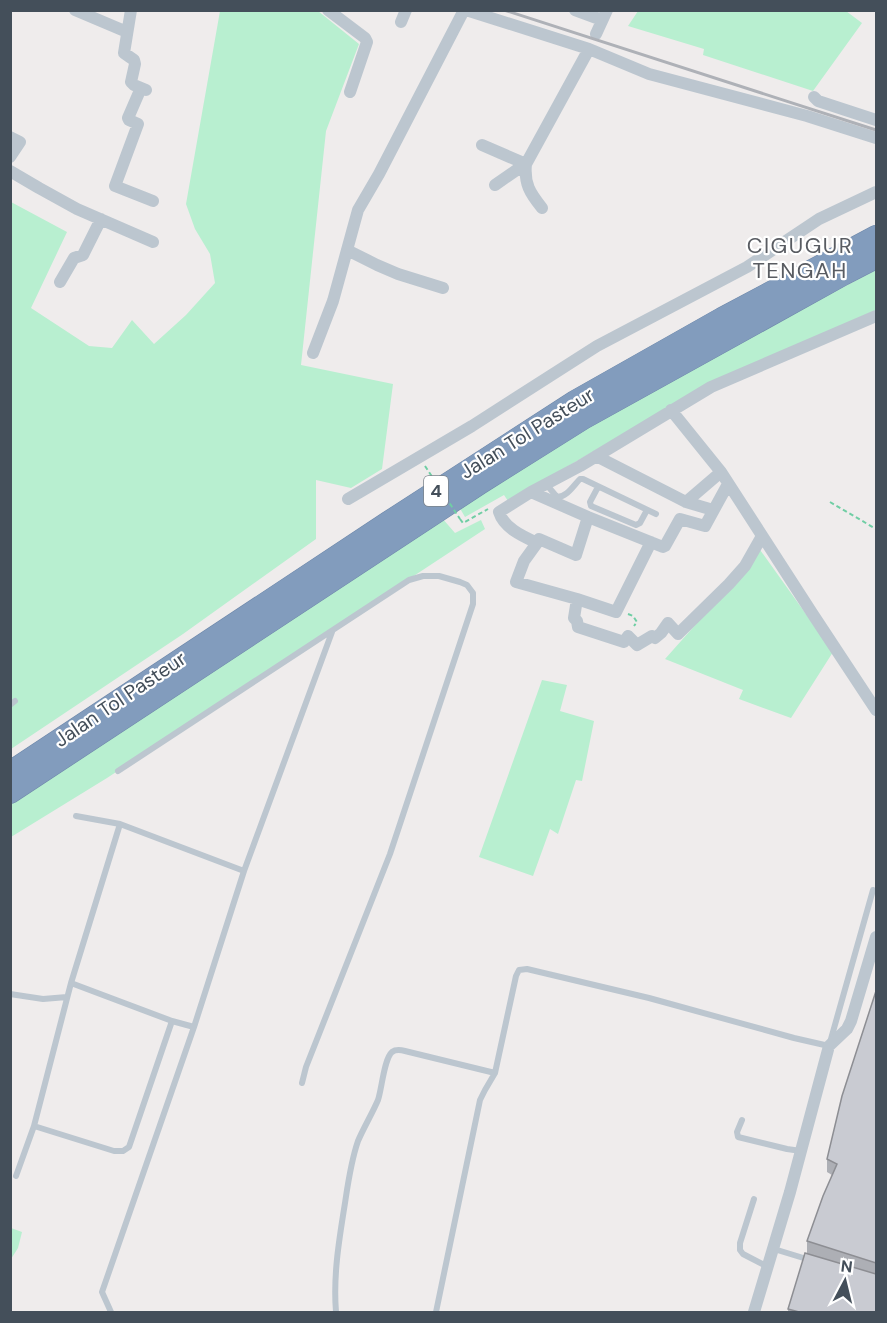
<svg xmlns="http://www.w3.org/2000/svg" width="887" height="1323" font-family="'DM Sans',sans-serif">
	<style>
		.green { fill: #b8efd0 }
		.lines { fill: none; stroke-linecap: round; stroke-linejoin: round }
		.motorway-casing { stroke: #6d87a9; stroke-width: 22 }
		.path { stroke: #70cea4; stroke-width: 2; stroke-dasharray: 4.5 3; stroke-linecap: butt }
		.service { stroke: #bcc6cf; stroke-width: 6 }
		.minor { stroke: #bcc6cf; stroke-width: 12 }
		.motorway { stroke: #829cbd; stroke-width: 21 }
		.rail { stroke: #aeb1b7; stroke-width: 3 }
		.path-bridge { stroke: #70cea4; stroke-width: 2; stroke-dasharray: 4.5 3; stroke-linecap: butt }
		.wall { fill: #adafb5 }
		.building { fill: #c9cbd2; stroke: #8d8e93; stroke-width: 1.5 }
		.labels { text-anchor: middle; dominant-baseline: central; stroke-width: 4.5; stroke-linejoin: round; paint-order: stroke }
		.shield { fill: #fff; stroke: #7c848c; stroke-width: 1.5 }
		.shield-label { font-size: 18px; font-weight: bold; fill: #444f5a }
		.street-label { font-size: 20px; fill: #444f5a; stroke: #fff }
		.quarter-label { font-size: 22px; letter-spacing: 1.5px; fill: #595c62; stroke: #fff }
	</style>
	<rect width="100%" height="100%" fill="#efecec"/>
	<path class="green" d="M220 11H318L359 44 326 131 301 365 393 384 382 469 351 488 316 480V539L183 634 11 749V202L67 232 31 308 89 346 112 348 132 320 154 344 186 315 215 283 210 254 195 229 186 204Z
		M638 11H846L862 23 813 91 703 55 704 49 628 26Z
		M876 270V310L706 386 508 501 504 495 465 517 458 505 688 368Z
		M442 518 455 533 481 520 485 529 107 778 11 837V804Z
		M758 547 833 652 791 718 739 699 743 690 665 659 747 567Z
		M542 680 567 685 560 711 594 721 582 781 576 780 558 834 550 829 533 876 479 857Z
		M11 1228 22 1232 18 1248 11 1259Z"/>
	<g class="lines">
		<defs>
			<path id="motorway" d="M10 772 388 522 575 401 722 318 876 236
				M10 793 481 483 583 419 843 275 876 258"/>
		</defs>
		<use href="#motorway" class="motorway-casing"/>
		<path class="path" d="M830 502 876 529
			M460 519 463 523 488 509
			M628 614 633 616 637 622 634 626"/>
		<path class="service" d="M546 484 557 497C567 497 573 486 580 479H583L656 514
			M598 487 590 502 591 506 636 525 640 523 647 510
			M10 705 15 701
			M118 771 409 580 423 576H439L460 582 467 585 473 593V604L390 854 306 1067 302 1083
			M76 816 120 824 244 871 194 1027 102 1292 111 1312
			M244 871 332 632
			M71 983 172 1021
			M10 994 43 999 67 997
			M742 1120 737 1132 738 1137 787 1149 801 1151
			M34 1126 114 1151H123L129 1147 172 1021 194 1027
			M16 1176 34 1126 71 983 120 824
			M754 1199 740 1243V1250L743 1254 768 1267
			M774 1249 810 1260
			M336 1312C333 1276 339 1240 345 1203 348 1183 351 1161 358 1141 364 1127 372 1114 378 1100 382 1088 384 1059 392 1052 396 1049 401 1050 405 1051L495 1073
			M436 1312 480 1100 485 1090 495 1073 516 976 519 970 527 969 649 998 794 1038 829 1046 873 890"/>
		<path class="minor" d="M75 10 127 32
			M131 10 124 53 134 60 135 64 131 82 134 85 146 90
			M328 10 365 38 367 42 350 92
			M466 10 589 49 649 74 807 116 876 138
			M575 10 602 20
			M401 22 406 10
			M596 34 607 10
			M141 88 128 118 129 120 138 124 115 186 153 201
			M814 97 818 101 876 120
			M10 137 20 142 10 157
			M482 145 526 164C524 184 530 193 542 208
			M10 171 39 188 77 209 153 242
			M495 185 518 169 526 164 589 49
			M347 250 377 265 398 274 443 288
			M60 282 74 258 83 255 101 219
			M313 353 333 301 358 210 379 174 464 10
			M671 410 721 472 812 613 876 710
			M596 456 686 502 713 510
			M531 492 588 517 663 547 665 546 680 519 705 526 728 484
			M348 499 472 426 597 346 747 267 819 219 876 192
			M686 502 721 472
			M651 542 616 612 577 599 516 582 524 561 537 543C522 536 504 528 499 512L531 492 580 466 711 387 876 316
			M537 543 539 539 576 555 588 517
			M577 599 574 618 577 621 578 627 624 642 628 636 637 645 652 636 655 638 661 633 668 623 678 634 729 584 745 566 762 536
			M754 1312 790 1192 829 1046 847 1029 851 1021 876 937"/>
		<use href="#motorway" class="motorway"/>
		<path class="rail" d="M504 10 876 130"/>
		<path class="path-bridge" d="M425 466 460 519"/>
	</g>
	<path class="wall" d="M876 991V1312H788V1309L807 1253V1241L832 1175 827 1172V1159Z"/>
	<path class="building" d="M876 991V1263L807 1241 823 1196 837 1164 827 1159 842 1096Z
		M805 1253 876 1274V1312H799L788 1309Z"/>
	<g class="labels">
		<rect class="shield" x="424" y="476" width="24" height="30" rx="4.5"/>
		<g class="shield-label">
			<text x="436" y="491">4</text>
		</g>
		<g class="street-label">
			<text transform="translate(527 433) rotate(-32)">Jalan Tol Pasteur</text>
			<text transform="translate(120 699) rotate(-34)">Jalan Tol Pasteur</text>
		</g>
		<g class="quarter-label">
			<text x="800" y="245">CIGUGUR<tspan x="800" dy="25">TENGAH</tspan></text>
		</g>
	</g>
	<rect width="887" height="1323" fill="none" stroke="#444f5a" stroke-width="24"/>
	<g transform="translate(845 1281) rotate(7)" stroke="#ffffff" stroke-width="4.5" paint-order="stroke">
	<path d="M0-4.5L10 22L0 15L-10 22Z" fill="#444f5a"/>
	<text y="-9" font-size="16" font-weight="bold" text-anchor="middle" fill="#444f5a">N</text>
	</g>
</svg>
